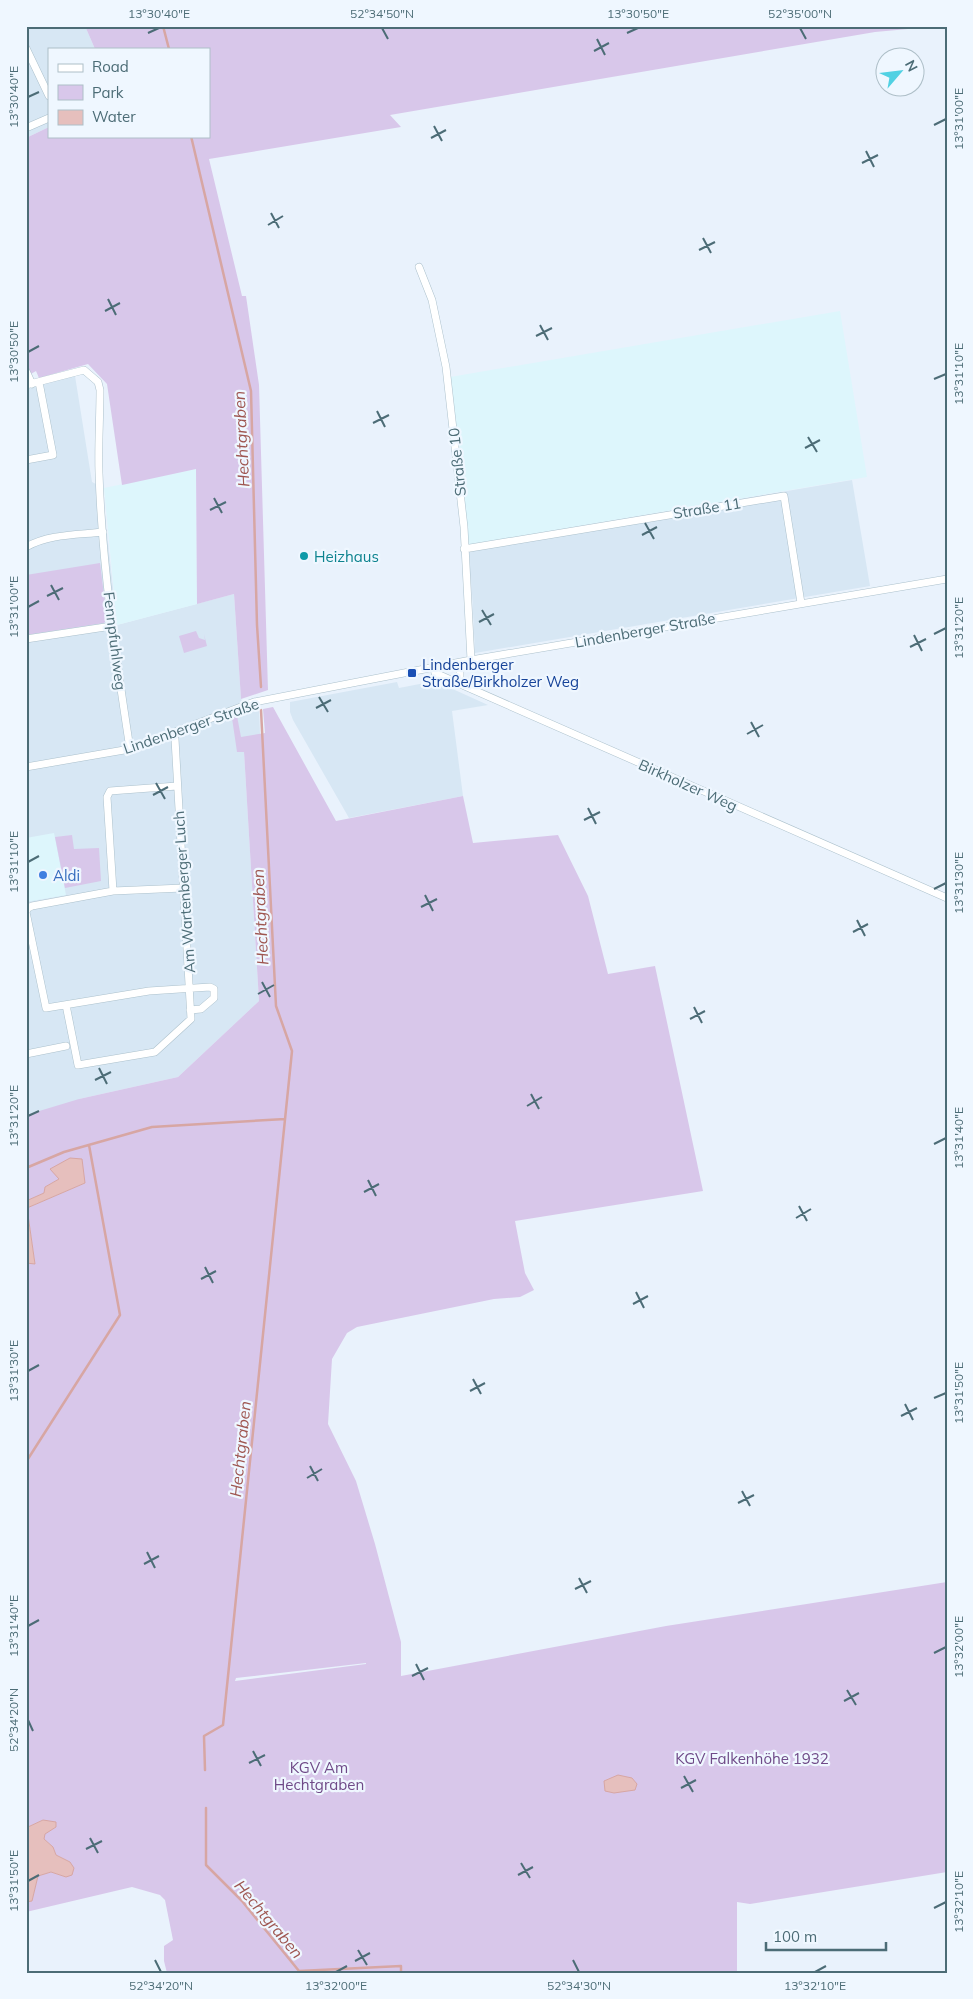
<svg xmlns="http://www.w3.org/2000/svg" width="973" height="1999" font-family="Mulish,sans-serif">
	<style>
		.residential { fill: #d7e7f4 }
		.commercial { fill: #ddf6fc }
		.green { fill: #d8c7ea; fill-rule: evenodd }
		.water { fill: #e6bfbd; stroke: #d7a6a3 }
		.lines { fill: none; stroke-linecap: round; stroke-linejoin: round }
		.stream { stroke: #d7a6a3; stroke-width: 2.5 }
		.minor-casing { stroke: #acc1cc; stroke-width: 8 }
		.minor { stroke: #fff; stroke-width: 7 }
		.ticks { fill: none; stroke: #4c6c76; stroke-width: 2 }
		.culture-dot { fill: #0f9aa8; stroke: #eff7ff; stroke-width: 2 }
		.transit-dot { fill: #1a4fb4; stroke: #eff7ff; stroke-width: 2 }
		.shop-dot { fill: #3f7fe0; stroke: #eff7ff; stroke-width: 2 }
		.labels { text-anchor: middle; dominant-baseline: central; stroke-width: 4.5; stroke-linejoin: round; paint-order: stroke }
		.street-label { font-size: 15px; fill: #4c6c76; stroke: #eff7ff }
		.culture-label { font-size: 15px; fill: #0d838f; stroke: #eff7ff; text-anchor: start }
		.transit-label { font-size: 15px; fill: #164399; stroke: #eff7ff; text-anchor: start }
		.shop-label { font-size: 15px; fill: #366cbe; stroke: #eff7ff; text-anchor: start }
		.park-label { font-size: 15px; fill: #6f4a88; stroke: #eff7ff }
		.water-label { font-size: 16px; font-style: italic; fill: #9e5550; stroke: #eff7ff }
		.neatline { fill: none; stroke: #4c6c76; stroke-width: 2 }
		.ticks-label { font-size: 12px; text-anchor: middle; fill: #4c6c76 }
	</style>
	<rect width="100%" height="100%" fill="#e9f2fc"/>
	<path class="residential" d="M26 26H85L95 49H49V127L26 138Z
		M26 370 32 381 75 376 92 482 102 487 117 625 234 594 241 699 250 711 259 709 260 734 244 752 259 1001 178 1077 79 1099 26 1167Z
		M852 480 870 586 475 653 472 593 467 545Z
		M435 681 488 705 452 711 463 796 349 818 293 720 290 712V702L397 682 399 688Z"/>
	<path class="commercial" d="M840 311 867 477 467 545 464 482 450 377Z
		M196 469 197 604 117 625 104 488Z
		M54 833 66 895 26 902V838Z"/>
	<path class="green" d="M85 26H941L875 32 390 115 401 127 209 159 242 296H246L259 385 268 690 241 699 234 594 197 604 196 469 122 485 107 384 88 364 39 378 36 371 29 375 26 369V138L49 127V136H209V49H95Z
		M100 563 107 619 104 623 26 635V575Z
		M196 631 199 638 205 640 204 634 207 646 184 653 179 636Z
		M273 707 336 821 463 796 473 843 558 835 588 896 608 974 655 966 703 1191 515 1221 525 1273 534 1290 520 1297 494 1299 357 1327 347 1333 332 1359 328 1424 356 1481 375 1544 401 1642V1676L666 1626 947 1582V1872L750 1904 737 1902V1973H167L164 1961V1946L173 1940 165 1900 160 1895 132 1887 26 1912V1902L32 1901 38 1876 51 1872 66 1877 70 1862 56 1855 53 1847 44 1839V1834L56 1827 43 1820 28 1827 26 1826V1263H35L27 1208 85 1183 59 1179 45 1187 44 1193 26 1201V1115L79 1099 178 1077 259 1001 244 752H237L232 718 237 716 241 737 265 733 263 709ZM366 1663V1664L235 1681 236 1678Z
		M72 835 74 849 99 848 101 881 65 888 55 837Z"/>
	<path class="water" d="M70 1158 82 1159 85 1183 27 1208 35 1264 26 1263V1201L44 1193 45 1187 59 1179 50 1169Z
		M618 1775 632 1778 637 1784 635 1790 614 1793 605 1791 604 1781Z
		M43 1820 56 1822V1827L45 1834 44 1839 53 1847 56 1855 70 1862 74 1868 72 1875 66 1877 51 1872 38 1876 32 1901 26 1902V1826L28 1827Z"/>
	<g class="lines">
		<path class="stream" d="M163 26 169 49
			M191 136 251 391 257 625 261 687
			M26 1168 64 1152 152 1127 285 1119
			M26 1462 120 1315 89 1145
			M205 1770 204 1736 223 1725 292 1051 276 1006 261 710
			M206 1808V1865L242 1901 299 1971 401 1966V1973"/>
		<defs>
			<path id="minor" d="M26 48 49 96
				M26 128 49 118
				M419 267 432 300 446 367 464 527 471 660
				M26 371 32 384
				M26 385 84 370 98 382 100 390C100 418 98 446 99 473 102 566 116 658 130 749
				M26 460 53 455 39 382
				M26 547C49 534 77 535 103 532
				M464 549 784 496 801 603
				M26 639 112 626
				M460 663V684
				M434 668 435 673 947 898
				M26 767 130 749 254 702 471 660 947 579
				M113 891 107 797 110 791 177 786
				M26 912 46 1008 149 991 210 987 214 989V998L201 1009 190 1010
				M26 912 28 908 32 906 113 891 183 888
				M66 1005 78 1065 155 1052 191 1019 175 739 173 733
				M26 1054 66 1046"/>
		</defs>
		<use href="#minor" class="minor-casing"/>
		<use href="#minor" class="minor"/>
	</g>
	<path class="ticks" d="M382 28 388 39M800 28 806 39M148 33 159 28M627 33 638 28M597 39 605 55M594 51 609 43M28 97 39 92M934 125 946 119M434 126 442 141M431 138 446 130M866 151 874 167M862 163 878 155M271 213 279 228M268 225 283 216M703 238 711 253M699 250 715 242M108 299 116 315M105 311 120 303M540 325 548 340M536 336 552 328M28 352 39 346M934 379 946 374M377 411 385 427M373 423 389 415M808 437 817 452M805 448 820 440M214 498 222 513M210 510 226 502M645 523 654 539M642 535 657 527M51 585 59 600M47 596 63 588M28 607 39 601M482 610 491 625M479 622 494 614M934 634 946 628M914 635 922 651M910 647 926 639M319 697 328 712M316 708 331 700M751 722 759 737M747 734 763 725M156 783 165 799M153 795 168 787M588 808 596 824M584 820 600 812M28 862 39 856M934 889 946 883M425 895 433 911M421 907 437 899M857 920 865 936M853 932 868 924M262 982 270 997M258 994 274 985M694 1007 702 1023M690 1019 705 1011M99 1068 107 1084M95 1080 111 1072M531 1094 539 1109M527 1106 542 1097M28 1116 39 1111M934 1144 946 1138M368 1180 376 1196M364 1192 379 1184M799 1206 807 1221M796 1218 811 1209M205 1267 213 1283M201 1279 216 1271M636 1292 644 1308M633 1304 648 1296M28 1371 39 1365M473 1379 481 1394M470 1391 485 1383M934 1398 946 1393M905 1404 913 1420M901 1416 917 1408M310 1466 318 1481M307 1478 322 1469M742 1491 750 1506M738 1503 754 1495M147 1552 155 1568M144 1564 159 1556M579 1578 587 1593M575 1589 591 1581M28 1626 39 1620M934 1653 946 1647M416 1664 424 1680M412 1676 428 1668M847 1690 856 1705M844 1701 859 1693M28 1720 33 1731M253 1751 261 1766M249 1763 265 1755M684 1776 693 1792M681 1788 696 1780M90 1838 98 1853M86 1849 102 1841M521 1863 530 1878M518 1875 533 1867M28 1881 39 1875M934 1908 946 1902M358 1950 367 1965M155 1960 161 1972M573 1960 579 1972M355 1961 370 1953M336 1972 347 1966M815 1972 826 1966"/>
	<circle class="culture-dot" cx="304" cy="556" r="5"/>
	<rect class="transit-dot" x="407" y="668" width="10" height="10" rx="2.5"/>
	<circle class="shop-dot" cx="43" cy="875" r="5"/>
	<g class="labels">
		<g class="street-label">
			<text transform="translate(457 462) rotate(-96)">Straße 10</text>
			<text transform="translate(707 508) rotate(-9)">Straße 11</text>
			<text transform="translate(645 630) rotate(-10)">Lindenberger Straße</text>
			<text transform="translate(115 641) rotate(83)">Fennpfuhlweg</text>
			<text transform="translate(191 726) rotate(-19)">Lindenberger Straße</text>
			<text transform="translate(688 785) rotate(24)">Birkholzer Weg</text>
			<text transform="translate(184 892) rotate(-94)">Am Wartenberger Luch</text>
		</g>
		<g class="culture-label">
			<text x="314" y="556">Heizhaus</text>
		</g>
		<g class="transit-label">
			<text x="422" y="664">Lindenberger<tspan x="422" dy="17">Straße/Birkholzer Weg</tspan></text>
		</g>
		<g class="shop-label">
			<text x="53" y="875">Aldi</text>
		</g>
		<g class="park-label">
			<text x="752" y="1758">KGV Falkenhöhe 1932</text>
			<text x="319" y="1767">KGV Am<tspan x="319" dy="17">Hechtgraben</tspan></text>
		</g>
		<g class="water-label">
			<text transform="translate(241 439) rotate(-93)">Hechtgraben</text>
			<text transform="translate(260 917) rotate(-93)">Hechtgraben</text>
			<text transform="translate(240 1449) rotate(-84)">Hechtgraben</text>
			<text transform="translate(269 1919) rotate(50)">Hechtgraben</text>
		</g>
	</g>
	<rect width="973" height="1999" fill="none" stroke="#eff7ff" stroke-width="55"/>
	<rect x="48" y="48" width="162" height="90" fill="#eff7ff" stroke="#aebfc8"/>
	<rect x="58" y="64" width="25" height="8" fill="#ffffff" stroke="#aebfc8"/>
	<text x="92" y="72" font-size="15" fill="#4c6c76">Road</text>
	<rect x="58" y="85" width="25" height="15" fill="#d8c7ea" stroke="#aebfc8"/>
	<text x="92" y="98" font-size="15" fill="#4c6c76">Park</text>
	<rect x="58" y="110" width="25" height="15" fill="#e6bfbd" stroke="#aebfc8"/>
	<text x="92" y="122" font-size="15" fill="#4c6c76">Water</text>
	<g transform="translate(900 72) rotate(62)"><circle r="24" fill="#eff7ff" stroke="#aebfc8"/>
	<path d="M0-4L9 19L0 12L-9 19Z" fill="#51d1e3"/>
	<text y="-8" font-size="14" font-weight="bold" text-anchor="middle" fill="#4c6c76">N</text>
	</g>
	<path d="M766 1942v8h120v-8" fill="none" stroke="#4c6c76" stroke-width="2.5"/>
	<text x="773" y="1942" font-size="15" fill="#4c6c76" stroke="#eff7ff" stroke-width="4" paint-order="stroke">100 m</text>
	<rect x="28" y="28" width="918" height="1944" class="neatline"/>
	<g class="ticks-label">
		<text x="159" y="18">13°30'40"E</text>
		<text x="382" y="18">52°34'50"N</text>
		<text x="638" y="18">13°30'50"E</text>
		<text x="800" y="18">52°35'00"N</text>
		<text transform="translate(14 97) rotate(-90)" y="4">13°30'40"E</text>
		<text transform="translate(959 119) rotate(-90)" y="4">13°31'00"E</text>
		<text transform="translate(14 352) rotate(-90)" y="4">13°30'50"E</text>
		<text transform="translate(959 374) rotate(-90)" y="4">13°31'10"E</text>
		<text transform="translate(14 607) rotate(-90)" y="4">13°31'00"E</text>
		<text transform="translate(959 628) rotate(-90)" y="4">13°31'20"E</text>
		<text transform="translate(14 862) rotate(-90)" y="4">13°31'10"E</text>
		<text transform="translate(959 883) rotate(-90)" y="4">13°31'30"E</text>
		<text transform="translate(14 1116) rotate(-90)" y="4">13°31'20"E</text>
		<text transform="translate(959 1138) rotate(-90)" y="4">13°31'40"E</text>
		<text transform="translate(14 1371) rotate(-90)" y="4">13°31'30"E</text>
		<text transform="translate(959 1393) rotate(-90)" y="4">13°31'50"E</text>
		<text transform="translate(14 1626) rotate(-90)" y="4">13°31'40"E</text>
		<text transform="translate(959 1647) rotate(-90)" y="4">13°32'00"E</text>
		<text transform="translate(14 1720) rotate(-90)" y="4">52°34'20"N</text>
		<text transform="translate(14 1881) rotate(-90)" y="4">13°31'50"E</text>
		<text transform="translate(959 1902) rotate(-90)" y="4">13°32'10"E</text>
		<text x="161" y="1990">52°34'20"N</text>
		<text x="336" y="1990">13°32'00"E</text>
		<text x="579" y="1990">52°34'30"N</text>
		<text x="815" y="1990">13°32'10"E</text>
	</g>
</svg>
